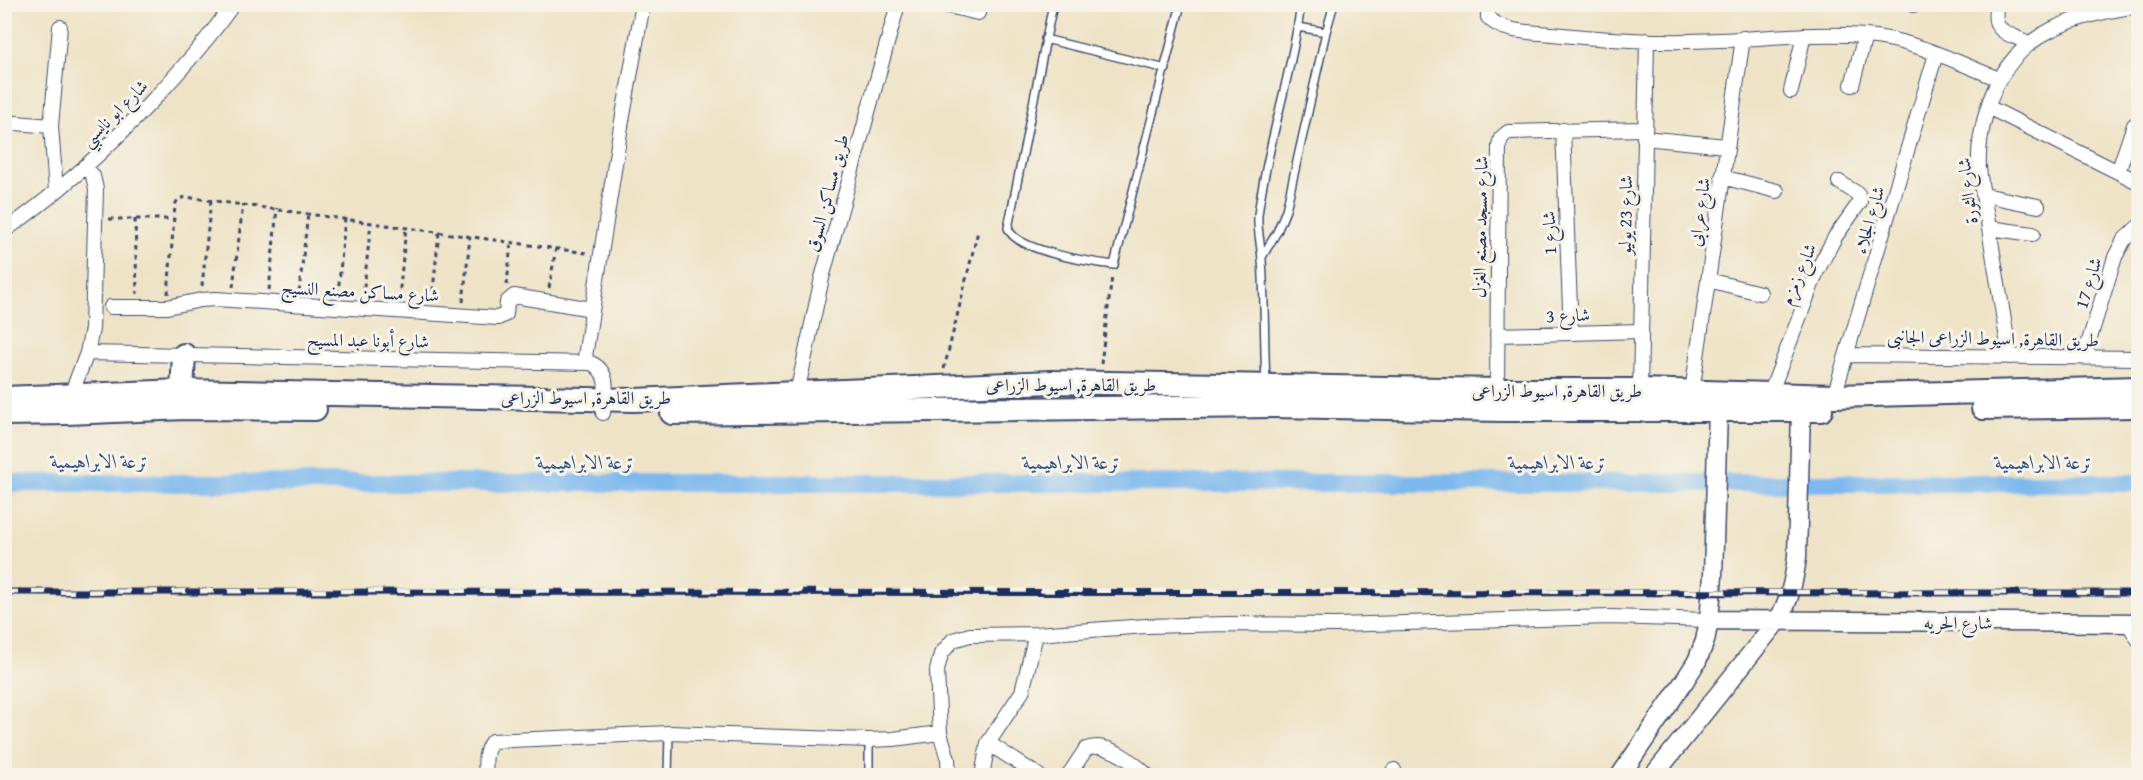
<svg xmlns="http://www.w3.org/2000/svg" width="2143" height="780" font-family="'Gentium Book Plus',Amiri,serif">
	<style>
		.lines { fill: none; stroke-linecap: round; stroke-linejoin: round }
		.canal { stroke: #7bb8ee; stroke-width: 18 }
		.service-casing { stroke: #3b4a6e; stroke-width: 10 }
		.minor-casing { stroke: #3b4a6e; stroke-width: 16 }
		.secondary-casing { stroke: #3b4a6e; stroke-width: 21 }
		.trunk-casing { stroke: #3b4a6e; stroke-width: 26 }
		.path { stroke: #3b4a6e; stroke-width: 3; stroke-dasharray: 4.5 4.5; stroke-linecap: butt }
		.service { stroke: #fff; stroke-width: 7 }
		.minor { stroke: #fff; stroke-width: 14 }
		.secondary { stroke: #fff; stroke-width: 18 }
		.trunk { stroke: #fff; stroke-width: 22 }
		.rail-casing { stroke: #1b2f5e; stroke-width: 7 }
		.rail { stroke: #f7f3e8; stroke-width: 4.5; stroke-dasharray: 14; stroke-linecap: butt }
		.labels { text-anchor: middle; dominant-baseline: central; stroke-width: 6; stroke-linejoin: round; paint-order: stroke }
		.street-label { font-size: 18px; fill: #1b2f5e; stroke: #f7f3e8 }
		.water-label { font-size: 20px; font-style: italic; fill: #335182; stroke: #f7f3e8 }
	</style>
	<rect width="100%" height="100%" fill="#f7f3e8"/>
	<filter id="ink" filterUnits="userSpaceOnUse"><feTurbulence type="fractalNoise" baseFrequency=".0167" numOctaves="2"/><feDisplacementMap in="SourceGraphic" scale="12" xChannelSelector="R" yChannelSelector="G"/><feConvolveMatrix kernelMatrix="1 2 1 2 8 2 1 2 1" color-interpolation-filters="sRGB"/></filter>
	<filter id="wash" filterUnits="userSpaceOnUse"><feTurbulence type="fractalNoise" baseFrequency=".008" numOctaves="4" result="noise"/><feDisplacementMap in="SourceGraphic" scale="24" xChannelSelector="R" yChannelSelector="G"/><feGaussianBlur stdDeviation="1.35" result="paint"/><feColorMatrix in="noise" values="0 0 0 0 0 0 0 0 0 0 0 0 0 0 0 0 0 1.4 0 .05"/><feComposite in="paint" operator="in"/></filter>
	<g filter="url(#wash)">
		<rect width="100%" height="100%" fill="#eee3c6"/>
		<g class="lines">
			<path class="canal" d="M4 483H2138"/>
		</g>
	</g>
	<g filter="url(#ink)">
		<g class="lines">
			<defs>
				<path id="service" d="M1053 4 1008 228C1015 251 1091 262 1114 265L1181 4
					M1298 27 1326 32
					M1045 39 1166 69
					M1262 257 1277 232 1286 210 1326 32 1334 4
					M1266 383C1264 342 1265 301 1262 260 1261 244 1257 230 1258 215 1267 144 1292 75 1301 4
					M668 776 669 733
					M869 776V740"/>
				<path id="minor" d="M940 4 978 13
					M1488 4V17C1501 33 1533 32 1552 34 1608 40 1664 43 1720 40 1768 38 1817 32 1865 36 1912 39 1956 62 1999 79
					M1997 4C1990 33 2007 32 2028 43
					M1913 5 1914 4
					M1852 85 1865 36
					M1791 91 1804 35
					M1988 107 2138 182
					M4 122 51 126
					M1563 130 1571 333
					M1644 138 1726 146
					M2118 172 2134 125
					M1722 177 1777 191
					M56 191 51 126 60 27
					M1984 195 2038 206
					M1989 228 2033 234
					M4 231C59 193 108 148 153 100 182 69 209 39 233 4
					M1708 280 1760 293
					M111 307H167L201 300 216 299 498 318 506 314 507 302 514 296 592 309
					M1497 335 1641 331
					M87 353 591 363C612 373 605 394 603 413
					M1848 355 2138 358
					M2010 357C2003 316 1997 276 1990 235 1987 213 1981 190 1979 167 1978 149 1981 131 1986 113 2007 36 2066 16 2138 6
					M2084 357 2115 257 2124 240 2138 227
					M584 363 620 132 643 4
					M1497 390 1499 146 1501 138 1508 132 1644 129
					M1640 390 1647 40
					M1692 392 1743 38
					M797 393 822 278 898 4
					M1770 394 1817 271 1835 237 1860 202 1858 194 1839 182
					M1834 396 1936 54
					M70 397 87 353 92 329 96 189 93 176 85 166
					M2128 623 2138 639
					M940 733 948 759 949 776
					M988 743 1039 776
					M486 776C485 763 484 752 492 741L669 733 869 740 893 739 940 733 937 671 941 654 953 640 970 635 1036 634 1146 626 1229 624 1335 625 1610 617 1709 620
					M982 776 988 743 1022 692 1036 634
					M1068 776 1086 749C1107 740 1133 762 1148 776
					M1390 776 1394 770"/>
				<path id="secondary" d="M1709 620 2138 623
					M1620 776 1685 680 1697 661 1705 641 1709 620 1713 576 1718 410
					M1653 776 1778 620C1790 600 1794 580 1797 557L1801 410"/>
				<path id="trunk" d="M182 391 184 355
					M4 398 182 391 634 400 1052 382 1497 390H1640L1834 396 2138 388
					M1983 408 2138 406
					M672 413 1272 406 1503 410H1821
					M4 414 67 413 185 408 315 409"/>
			</defs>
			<use href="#service" class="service-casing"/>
			<use href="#minor" class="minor-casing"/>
			<use href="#secondary" class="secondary-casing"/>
			<use href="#trunk" class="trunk-casing"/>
			<path class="path" d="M109 219H174
				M135 219 137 294
				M507 285 511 242
				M202 286 211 200
				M233 287 243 204
				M549 288 556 248
				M269 290 277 208
				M299 292 308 213
				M168 294 175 205 178 199 186 197 587 253
				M338 294 345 218
				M363 296 371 222
				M399 298 406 227
				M432 300 439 232
				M463 302 470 237
				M1101 364 1112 276
				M944 369 978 231"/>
			<use href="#service" class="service"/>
			<use href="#minor" class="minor"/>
			<use href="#secondary" class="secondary"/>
			<use href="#trunk" class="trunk"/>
			<defs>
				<path id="rail" d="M4 592C716 589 1427 591 2138 593"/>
			</defs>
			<use href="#rail" class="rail-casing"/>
			<use href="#rail" class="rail"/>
		</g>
	</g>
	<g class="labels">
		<g class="street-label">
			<text transform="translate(114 113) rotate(-45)">شارع ابو نايسبي</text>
			<text transform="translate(1967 191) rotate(-97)">شارع الثورة</text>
			<text transform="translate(827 193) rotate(-75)">طريق مساكن السوق</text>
			<text transform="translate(1699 212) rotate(-82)">شارع عرابى</text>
			<text transform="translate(1625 215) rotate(-89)">شارع 23 يوليو</text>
			<text transform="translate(1869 220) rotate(-74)">شارع الجلاء</text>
			<text transform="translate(1480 227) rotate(-89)">شارع مسجد مصنع الغزل</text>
			<text transform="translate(1549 233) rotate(-92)">شارع 1</text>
			<text transform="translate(1798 274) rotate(-67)">شارع زمزم</text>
			<text transform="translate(2088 283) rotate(-73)">شارع 17</text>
			<text transform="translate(360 291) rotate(3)">شارع مساكن مصنع النسيج</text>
			<text transform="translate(1568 315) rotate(-2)">شارع 3</text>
			<text transform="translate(1993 338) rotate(1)">طريق القاهرة, اسيوط الزراعى الجانبى</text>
			<text transform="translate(368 340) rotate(1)">شارع أبونا عبد المسيح</text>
			<text x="1071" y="384">طريق القاهرة, اسيوط الزراعى</text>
			<text x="1557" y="390">طريق القاهرة, اسيوط الزراعى</text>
			<text x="586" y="397">طريق القاهرة, اسيوط الزراعى</text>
			<text x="1958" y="622">شارع الحريه</text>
		</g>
		<g class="water-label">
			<text x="100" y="460">ترعة الابراهيمية</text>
			<text x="586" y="461">ترعة الابراهيمية</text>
			<text x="1072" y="461">ترعة الابراهيمية</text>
			<text x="1558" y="461">ترعة الابراهيمية</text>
			<text x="2044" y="461">ترعة الابراهيمية</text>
		</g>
	</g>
	<rect width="2143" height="780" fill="none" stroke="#f7f3e8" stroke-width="24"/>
</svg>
